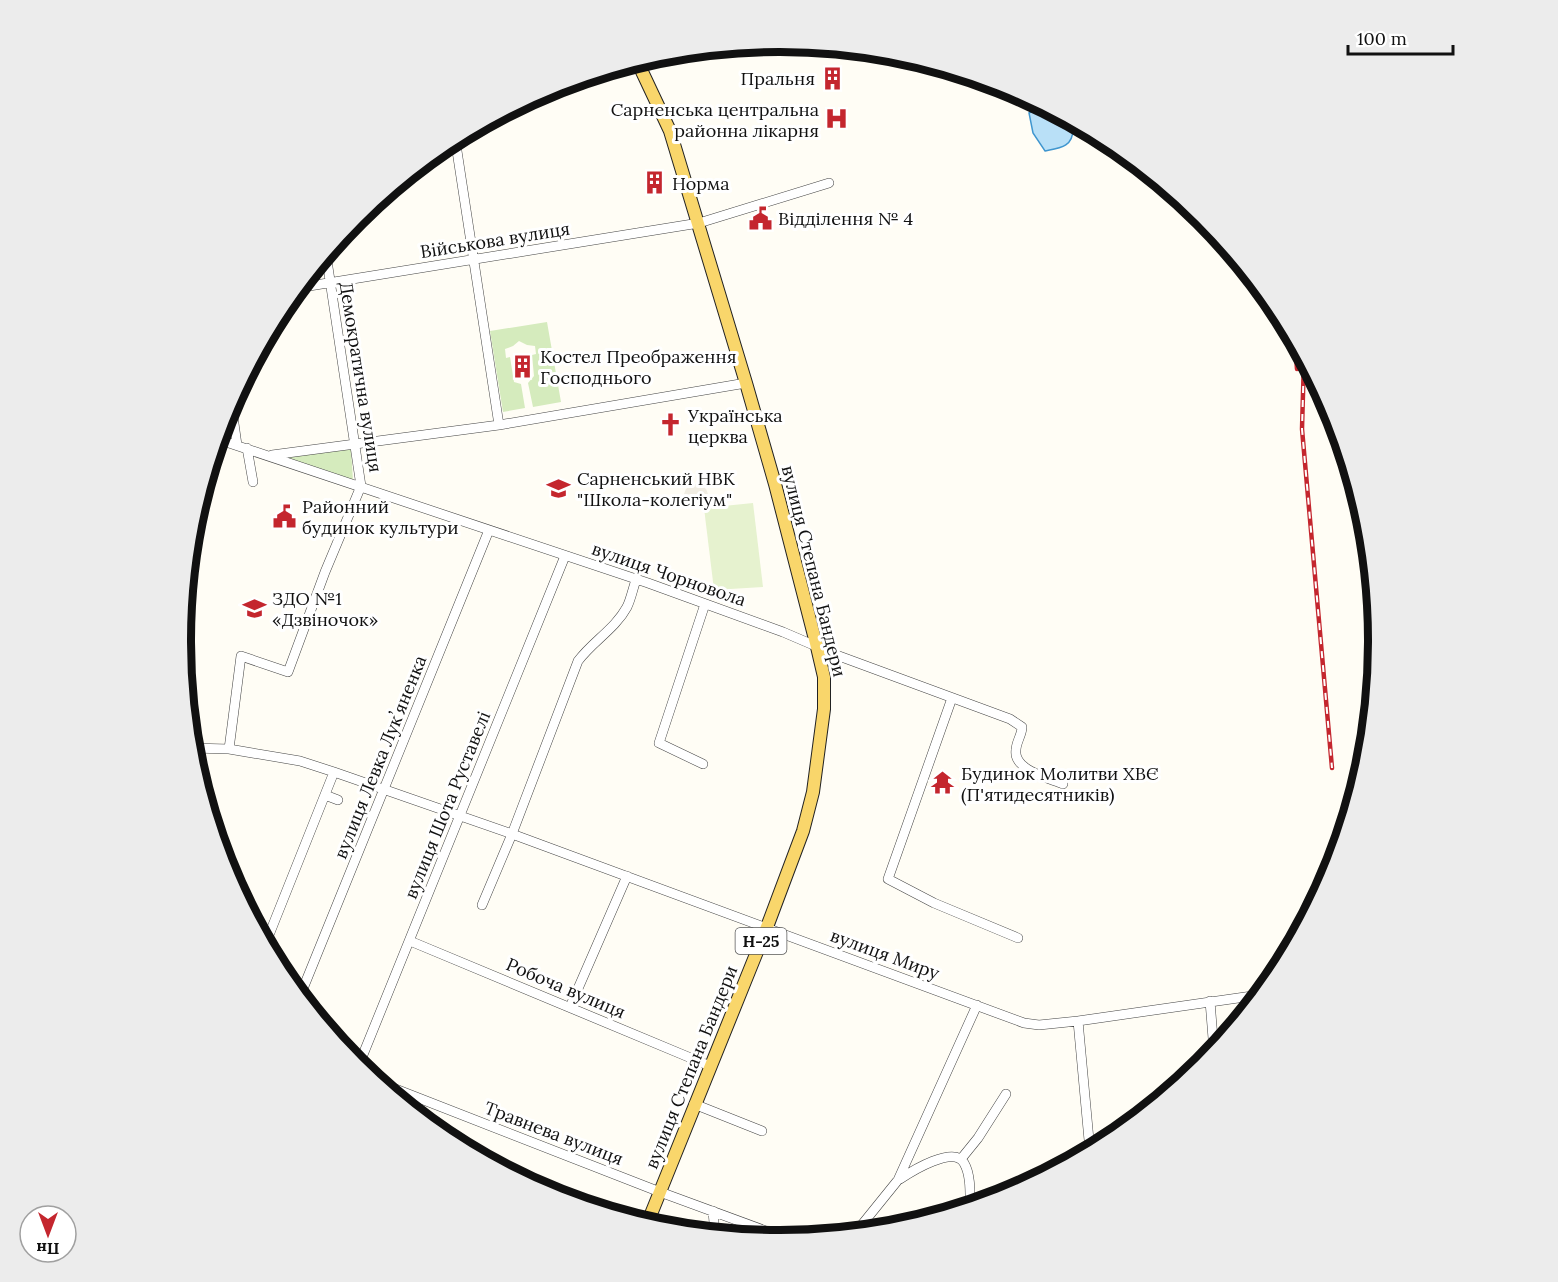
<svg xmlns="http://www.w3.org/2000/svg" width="1558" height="1282" font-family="Lora,serif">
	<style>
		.green { fill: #d5ebbd }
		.pitch { fill: #e6f2cf }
		.plaza { fill: #f1ede2 }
		.water { fill: #b9e0f7; stroke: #3f96cf; stroke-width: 1.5 }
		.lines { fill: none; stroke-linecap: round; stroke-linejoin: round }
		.minor-casing { stroke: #444; stroke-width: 10 }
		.major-casing { stroke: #222; stroke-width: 14 }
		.minor { stroke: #fff; stroke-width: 9 }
		.major { stroke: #f9d66b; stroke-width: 12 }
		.rail-casing { stroke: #c4262e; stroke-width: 4.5 }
		.rail { stroke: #fff; stroke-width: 2; stroke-dasharray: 7; stroke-linecap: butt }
		.labels { text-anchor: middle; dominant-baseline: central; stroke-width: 6; stroke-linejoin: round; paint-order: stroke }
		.shield { fill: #fff; stroke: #585858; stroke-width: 1.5 }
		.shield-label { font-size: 16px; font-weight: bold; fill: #111 }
		.poi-label { font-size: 18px; fill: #111; stroke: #fff; text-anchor: start }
		.street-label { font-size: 18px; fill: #111; stroke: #fff }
		.rim { fill: none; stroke: #111; stroke-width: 8 }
	</style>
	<rect width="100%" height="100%" fill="#fffdf5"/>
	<path class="green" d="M547 322 561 402 533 407 528 383 534 376 532 355 536 354 535 346 527 345 519 341 513 346 505 349 506 358 510 357 514 382 521 384 525 408 503 412 490 331Z
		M351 449 353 481 281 457Z"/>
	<path class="pitch" d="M753 503 763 587 714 590 704 508Z"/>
	<path class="plaza" d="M684 496a12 12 0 1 1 24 0a12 12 0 1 1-24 0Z"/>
	<path class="water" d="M1041 106 1082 127 1073 129C1073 147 1060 148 1045 151L1033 133 1029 113Z"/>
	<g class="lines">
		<defs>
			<path id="minor" d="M455 138 499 425
				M297 288 699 223 829 183
				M231 402 237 445
				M217 439 648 583 783 632 839 656 1010 719 1022 727C1022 735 1016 742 1016 750 1013 770 1049 778 1063 784
				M247 448 253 482
				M272 455 499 425 746 383
				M952 698 888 879 934 903 1018 938
				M191 748 229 749 300 761 334 772 512 834 1024 1023 1039 1025 1078 1021 1259 995
				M229 749 241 656 288 672 325 572 361 486 326 254
				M703 764 659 743 705 604
				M325 795 338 800
				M482 905 512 834 578 661C593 641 615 629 627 607 631 599 633 588 636 580
				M410 941 710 1066
				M265 945 334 772
				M300 996 489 530
				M1210 1001 1214 1051
				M570 1007 627 876
				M1078 1021 1090 1151
				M358 1067 565 556
				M375 1081 660 1192 788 1239
				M694 1104 762 1131
				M961 1159 978 1138 1006 1094
				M900 1179C912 1171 954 1145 964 1163 971 1175 970 1193 970 1206
				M713 1211 715 1234
				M856 1232 898 1180 977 1005"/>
			<path id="major" d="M637 61 670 131 746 383 775 484 817 647 824 677V709L813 792 803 831 767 927 647 1224"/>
		</defs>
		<use href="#minor" class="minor-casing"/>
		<use href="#major" class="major-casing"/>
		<use href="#minor" class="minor"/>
		<use href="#major" class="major"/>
		<defs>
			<path id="rail" d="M1295 342 1297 369
				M1304 358 1302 429 1332 768"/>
		</defs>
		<use href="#rail" class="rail-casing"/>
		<use href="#rail" class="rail"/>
	</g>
	<defs>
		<symbol id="building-bare" viewBox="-9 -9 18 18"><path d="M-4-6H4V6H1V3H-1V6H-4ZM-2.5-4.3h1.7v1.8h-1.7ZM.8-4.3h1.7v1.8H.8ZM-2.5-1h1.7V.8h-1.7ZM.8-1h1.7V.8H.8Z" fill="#c4262e" stroke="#fff" stroke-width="2.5" paint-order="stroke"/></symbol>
		<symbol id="hospital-bare" viewBox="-9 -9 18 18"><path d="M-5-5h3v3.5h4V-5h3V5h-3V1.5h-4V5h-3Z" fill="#c4262e" stroke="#fff" stroke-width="2.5" paint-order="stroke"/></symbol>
		<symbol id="civic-bare" viewBox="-9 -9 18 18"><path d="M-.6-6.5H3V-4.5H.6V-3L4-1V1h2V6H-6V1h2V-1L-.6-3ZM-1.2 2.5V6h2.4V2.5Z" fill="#c4262e" stroke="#fff" stroke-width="2.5" paint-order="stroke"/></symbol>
		<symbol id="church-bare" viewBox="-9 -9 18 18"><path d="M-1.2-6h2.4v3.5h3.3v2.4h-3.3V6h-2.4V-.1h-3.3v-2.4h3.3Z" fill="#c4262e" stroke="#fff" stroke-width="2.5" paint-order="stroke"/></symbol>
		<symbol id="school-bare" viewBox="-9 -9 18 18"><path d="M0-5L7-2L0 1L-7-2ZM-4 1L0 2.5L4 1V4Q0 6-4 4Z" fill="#c4262e" stroke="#fff" stroke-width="2.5" paint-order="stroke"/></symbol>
		<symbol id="temple-bare" viewBox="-9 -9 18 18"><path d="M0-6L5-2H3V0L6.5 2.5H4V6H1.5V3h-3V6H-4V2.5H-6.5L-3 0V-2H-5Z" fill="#c4262e" stroke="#fff" stroke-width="2.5" paint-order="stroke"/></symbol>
	</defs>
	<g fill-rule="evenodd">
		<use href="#building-bare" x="816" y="62" width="33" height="33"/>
		<use href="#hospital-bare" x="820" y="102" width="33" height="33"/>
		<use href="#building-bare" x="638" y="166" width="33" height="33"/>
		<use href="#civic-bare" x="744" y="202" width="33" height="33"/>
		<use href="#building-bare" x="506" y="350" width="33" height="33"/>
		<use href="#church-bare" x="654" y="408" width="33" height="33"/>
		<use href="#school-bare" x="542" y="472" width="33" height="33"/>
		<use href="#civic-bare" x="268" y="500" width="33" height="33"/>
		<use href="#school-bare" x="238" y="592" width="33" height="33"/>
		<use href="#temple-bare" x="926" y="766" width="33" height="33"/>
	</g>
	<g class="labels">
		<rect class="shield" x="735.5" y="928" width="51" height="26" rx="4.5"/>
		<g class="shield-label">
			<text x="761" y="941">Н-25</text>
		</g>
		<g class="poi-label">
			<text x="815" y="78" text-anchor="end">Пральня</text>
			<text x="819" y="109" text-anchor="end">Сарненська центральна<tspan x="819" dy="21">районна лікарня</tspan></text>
			<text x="672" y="183">Норма</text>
			<text x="778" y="218">Відділення № 4</text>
			<text x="540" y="356">Костел Преображення<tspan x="540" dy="21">Господнього</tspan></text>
			<text x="688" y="415">Українська<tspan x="688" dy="21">церква</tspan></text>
			<text x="577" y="478">Сарненський НВК<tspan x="577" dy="21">"Школа-колегіум"</tspan></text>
			<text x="302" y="506">Районний<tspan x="302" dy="21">будинок культури</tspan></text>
			<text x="272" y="598">ЗДО №1<tspan x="272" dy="21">«Дзвіночок»</tspan></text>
			<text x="961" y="773">Будинок Молитви ХВЄ<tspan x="961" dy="21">(П'ятидесятників)</tspan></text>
		</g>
		<g class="street-label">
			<text transform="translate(495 240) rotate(-9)">Військова вулиця</text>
			<text transform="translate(361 377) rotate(81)">Демократична вулиця</text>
			<text transform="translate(814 571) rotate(76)">вулиця Степана Бандери</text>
			<text transform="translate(669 574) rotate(19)">вулиця Чорновола</text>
			<text transform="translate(380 757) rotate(-68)">вулиця Левка Лукʼяненка</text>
			<text transform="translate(447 805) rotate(-68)">вулиця Шота Руставелі</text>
			<text transform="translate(885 954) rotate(20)">вулиця Миру</text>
			<text transform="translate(566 988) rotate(23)">Робоча вулиця</text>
			<text transform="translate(691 1067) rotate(-68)">вулиця Степана Бандери</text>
			<text transform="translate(554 1133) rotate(21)">Травнева вулиця</text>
		</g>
	</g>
	<path d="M0 0H1558V1282H0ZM779 52H780A588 588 0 0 1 1368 640V642A588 588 0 0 1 780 1230H779A588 588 0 0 1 191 642V640A588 588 0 0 1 779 52Z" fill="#ececec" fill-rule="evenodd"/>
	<path class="rim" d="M779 52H780A588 588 0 0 1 1368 640V642A588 588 0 0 1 780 1230H779A588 588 0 0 1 191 642V640A588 588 0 0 1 779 52Z"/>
	<g transform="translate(48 1234) rotate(180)"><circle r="28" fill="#ffffff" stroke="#a0a0a0" stroke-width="1.5"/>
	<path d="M0-4.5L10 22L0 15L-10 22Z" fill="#c4262e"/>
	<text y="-9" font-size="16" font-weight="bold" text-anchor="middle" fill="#111111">Пн</text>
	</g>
	<path d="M1348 45v9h105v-9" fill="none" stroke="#111111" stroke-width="3"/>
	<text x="1357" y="45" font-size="18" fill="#111111" stroke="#ffffff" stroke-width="4.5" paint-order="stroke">100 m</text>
</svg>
